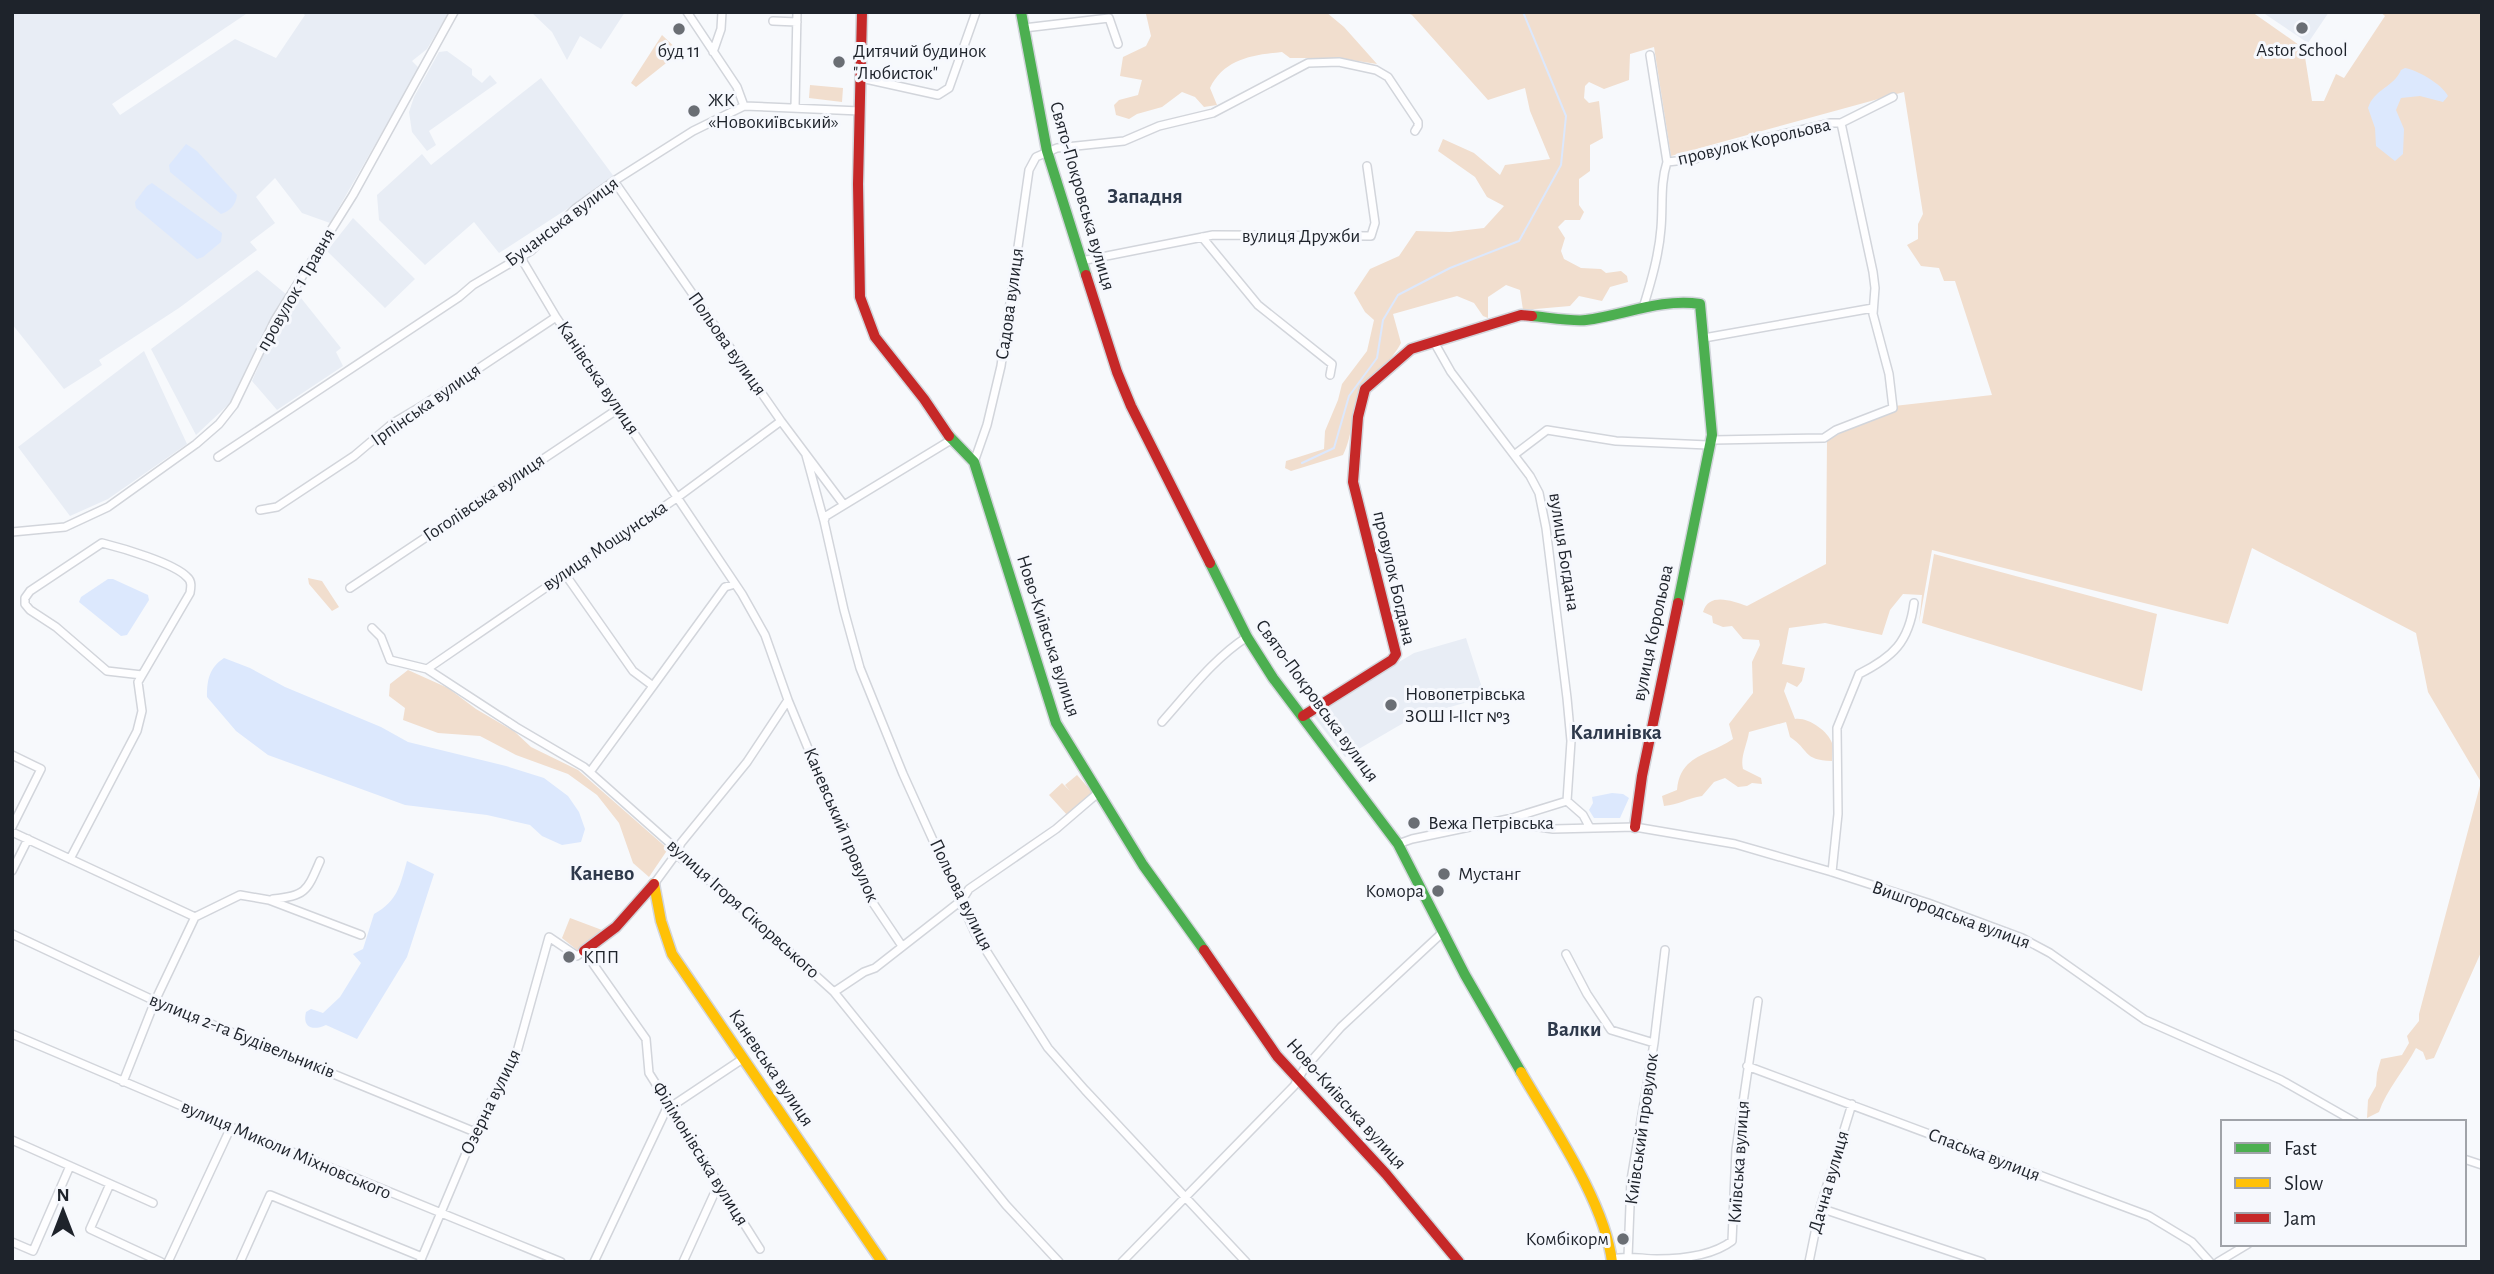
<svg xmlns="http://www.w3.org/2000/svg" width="2494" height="1274" font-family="'Alegreya Sans',sans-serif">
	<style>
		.built { fill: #e8edf5 }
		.green { fill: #f1dece }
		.water { fill: #dce8fd }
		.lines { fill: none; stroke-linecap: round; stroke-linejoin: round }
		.stream { stroke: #dce8fd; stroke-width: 2 }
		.street-casing { stroke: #d2d5db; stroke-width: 10 }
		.fast-casing { stroke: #d2d5db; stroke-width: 13 }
		.slow-casing { stroke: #d2d5db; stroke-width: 13 }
		.jam-casing { stroke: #d2d5db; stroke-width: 13 }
		.street { stroke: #fefeff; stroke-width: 7 }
		.fast { stroke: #4caf50; stroke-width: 10 }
		.slow { stroke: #ffc107; stroke-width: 10 }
		.jam { stroke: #c62828; stroke-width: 10 }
		.poi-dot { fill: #6a6e74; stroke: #f6f8fd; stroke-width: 2.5 }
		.labels { text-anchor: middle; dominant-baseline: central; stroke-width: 6; stroke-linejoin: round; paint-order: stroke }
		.poi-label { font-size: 19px; fill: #1e232b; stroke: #f6f8fd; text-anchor: start }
		.street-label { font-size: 19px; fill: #1e232b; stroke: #f6f8fd }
		.neighbourhood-label { font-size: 21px; font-weight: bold; fill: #2e394b; stroke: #f6f8fd }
	</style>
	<rect width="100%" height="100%" fill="#f7f9fc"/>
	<path class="built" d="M12 12H249L112 104 120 115 235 39 276 58 305 15 301 12H449L427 49 412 61 419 68 330 223 302 213 275 178 256 197 275 223 250 242 257 250 179 308 99 360 102 365 64 389 12 324Z
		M531 12H625L601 49 580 36 567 60 552 32Z
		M2262 12H2329L2308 43Z
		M447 51 472 69V75L482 83 490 75 497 83 429 131 436 145 427 151 412 132 409 112 414 97 439 52Z
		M541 78 615 178 499 253 474 222 425 265 379 220 377 195 422 154 431 165Z
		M353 218 415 279 385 308 327 251Z
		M257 270 287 295 229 404 196 435 151 349Z
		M301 298 341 348 336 352 343 366 277 410 252 381 277 324Z
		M144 351 187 444 108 499 70 516 18 447Z
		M1466 638 1485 697 1412 718 1345 757 1312 714 1414 653Z"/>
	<path class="green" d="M1149 12H1326L1344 27 1377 64 1338 58H1290L1282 52C1252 55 1224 59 1210 88L1217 105 1204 107 1195 97 1182 92 1162 107 1137 114 1129 119 1116 115 1114 105 1119 100 1138 95 1142 80 1120 76 1123 57 1146 46 1151 36 1146 14Z
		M1405 12H2252L2299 45 2305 57 2312 101H2324L2336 74 2344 78 2385 16 2380 12H2482V950L2434 1058 2426 1060 2423 1052 2416 1048C2405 1069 2386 1091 2379 1112L2367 1118 2368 1100 2376 1086 2377 1073 2381 1059 2402 1055 2409 1043 2407 1036 2419 1021V1014L2481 782 2428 692 2416 633 2252 548 2228 624 1932 550 1919 623 1922 595 1903 594 1890 610 1882 635 1825 623 1789 628 1782 664 1805 668 1802 681 1797 687 1787 682 1784 691 1795 719C1808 717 1828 731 1832 743 1833 748 1832 755 1832 761 1802 760 1810 750 1790 737L1786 722 1749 732C1747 745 1740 757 1743 769L1761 778 1762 784 1752 783 1747 786 1738 787 1725 778 1714 782 1702 796C1688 798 1678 805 1664 806L1662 796 1677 790C1680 754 1709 756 1733 739L1729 724 1753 693 1752 662 1760 645 1759 640 1743 639 1732 626 1723 627 1713 623 1712 616 1703 612C1709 592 1732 601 1747 606L1826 564 1827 440 1894 406 1992 395 1955 281H1944L1939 268 1921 266 1907 245 1918 239V224L1923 214 1904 92 1671 156 1654 47 1630 54 1629 80 1604 89 1589 82 1585 86 1584 98 1589 103 1599 101 1603 138 1590 145V171L1579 179V205L1584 212 1580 220H1565L1558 227 1565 238 1561 251 1564 259 1581 268 1601 269 1606 273 1621 271 1627 276 1628 282 1610 287 1602 301 1579 296 1570 306 1523 310 1520 290 1506 285 1488 297V318L1483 316 1474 303 1457 296 1393 314 1401 343C1390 364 1374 372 1362 390 1353 403 1353 436 1343 455L1291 471 1285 468 1286 461 1324 449 1325 431 1338 400 1342 384 1367 351 1374 320 1365 312 1354 293 1370 269 1399 256 1416 231 1450 232 1484 228 1504 206 1487 197 1475 177 1438 151 1443 139 1474 153 1500 175 1505 165 1550 159 1530 111 1525 88 1488 100 1412 15Z
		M662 35 680 52 636 87 631 83Z
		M810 85 843 88 842 102 809 98Z
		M1934 554 2157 614 2142 691 1922 623Z
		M308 578 322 581 339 607 332 611 309 584Z
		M408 670 448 688 476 709 515 732 531 747 578 770 668 849 649 877 633 863 619 823 597 795 568 774 516 755 480 736 438 733 403 720 405 708 389 696 390 684Z
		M1077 775 1093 793 1068 816 1049 795 1062 783 1070 791 1065 785Z
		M570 918 602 930 577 950 562 938Z"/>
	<path class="water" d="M2405 68C2417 70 2442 84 2448 96L2443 102 2420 96 2401 98 2396 110 2404 129 2403 154 2395 161 2376 146 2375 128 2368 108C2374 89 2394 87 2401 70Z
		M186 144 197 151 237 195C236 205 230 211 221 214L170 172 169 165Z
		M152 183 222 233 221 242 203 257 197 259 136 208 135 202 147 186Z
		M108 579H113L148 595 149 600 127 635 121 636 79 602 81 597Z
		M224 658 250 668 285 687 381 727 408 742 506 766 544 778 568 796 579 812 585 829 581 842 562 845 542 836 530 825 487 815 405 805 268 755 236 731 207 697C207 680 209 668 224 658Z
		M1612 793 1623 794 1629 798 1620 818H1594L1589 810 1593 803 1592 797Z
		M407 861 434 874 407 957 357 1039 326 1025C313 1031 302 1028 306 1012L311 1009 323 1013 340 997 361 963 353 954 363 949 374 914C398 901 400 885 407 861Z"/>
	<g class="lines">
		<path class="stream" d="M1302 463 1334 448 1349 396 1377 358 1383 320 1398 295 1450 268 1519 241 1561 165 1566 116 1523 12"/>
		<defs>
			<path id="street" d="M687 12 737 87 744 106
				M773 21 797 22
				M1024 28 1109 18 1118 44
				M713 52 721 29 722 12
				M861 78 938 95 949 88 976 12
				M795 107 797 12
				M1667 162 1695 159 1711 151 1830 123H1841
				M614 181 781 421 844 505
				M1202 237 1258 305 1332 364 1330 375
				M521 258 556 317 742 594 765 635 788 700 747 762 681 843 676 854 654 884
				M1081 261 1213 235 1371 236 1375 223 1367 166
				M1643 308C1651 282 1659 255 1661 228 1663 205 1660 184 1667 162L1650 55
				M1704 338 1873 308
				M1434 342 1451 372 1530 476 1539 493 1546 528 1567 698 1571 741 1567 801
				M951 440 826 516 824 521 844 610 860 668 903 774 975 933 1048 1048 1085 1090 1246 1262
				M806 455 824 521
				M1514 455 1547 430 1616 441 1708 445 1713 440 1824 438 1836 430 1893 408 1889 374 1873 314 1875 288 1873 272 1841 123 1893 97
				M218 457 459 297 473 285 531 251 576 208 614 181 693 131 744 106 860 111
				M974 462 987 425 1001 366 1029 170 1036 157 1057 148 1124 141 1159 126 1213 113 1308 63 1339 62 1376 70 1388 77 1418 122V126L1415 131
				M260 510 277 507 354 456 393 423 425 404 556 317
				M12 532 65 527 108 507 196 444 219 424 234 405 275 320 353 195 454 12
				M565 574 633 671 653 686 725 587 735 584
				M350 588 618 409
				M372 628 381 637 390 660 427 669 516 727 584 767 673 846 676 854 728 896 834 992 1006 1205 1059 1262
				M427 669 678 497 781 421
				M788 700 871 900 902 946
				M1162 722C1188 693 1214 658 1247 637
				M12 755 41 769 12 827
				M590 772 653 686
				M1567 801 1583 815 1590 828
				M1509 819 1567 801
				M12 832 195 917 240 895 269 900 361 935
				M1398 844 1412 839 1508 819 1526 825 1553 829 1635 827 1735 844 1832 872 1928 903 2022 938 2050 953 2145 1020 2281 1080 2355 1122
				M70 859 137 731 142 711 138 682 190 593C191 587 192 581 187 577 174 563 122 548 102 543L30 591 25 598V604L30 610 56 627 107 671 142 675
				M12 871 28 839
				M1832 872 1838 814 1837 728 1859 674C1893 657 1909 642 1914 603
				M273 899C306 896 307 891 320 861
				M12 934 155 1001 475 1132
				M1566 954 1587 994 1611 1030 1654 1043
				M834 992 864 972 875 968 962 900 969 889 1056 829 1098 793
				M12 1034 231 1127 561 1262
				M1747 1066 2149 1216 2192 1242 2210 1262
				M123 1082 155 1001 195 917
				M12 1140 153 1203
				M2464 1159 2482 1165
				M110 1184 90 1229 161 1262
				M1820 1208 1982 1262
				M12 1242 33 1251 70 1166
				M1628 1257 1631 1180 1654 1043 1665 950
				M1612 1259C1627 1255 1642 1259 1657 1259 1682 1259 1712 1256 1732 1241L1736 1150 1758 1001
				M168 1262 231 1127
				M240 1262 270 1195 422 1257
				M420 1262 475 1132 517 1052 549 937 577 956 584 951 646 1039 649 1073 760 1249
				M594 1262 666 1110 744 1058
				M683 1262 714 1194
				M1122 1262 1294 1086 1304 1069 1341 1027 1442 933
				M1809 1262 1820 1208 1852 1104
				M2218 1262 2248 1244"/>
			<path id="fast" d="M1021 12 1047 151 1086 275
				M1532 316C1545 317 1575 322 1586 320 1624 315 1662 298 1700 304L1712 435 1678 603
				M949 436 974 462 1056 723 1143 865 1204 950
				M1210 563 1247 637 1273 678 1398 844 1465 975 1521 1072"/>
			<path id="slow" d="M654 884 661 921 672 954 882 1262
				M1521 1072C1551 1124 1605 1202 1612 1262"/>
			<path id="jam" d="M862 12 858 184 860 297 875 337 924 399 949 436
				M1086 275 1117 372 1131 406 1210 563
				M1303 716 1392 660 1396 654 1353 482 1358 417 1365 389 1411 349 1521 315 1532 316
				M1635 827 1642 776 1678 603
				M1204 950 1277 1056 1386 1174 1459 1262
				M584 951 616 927 654 884"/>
		</defs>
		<use href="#street" class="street-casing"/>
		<use href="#fast" class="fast-casing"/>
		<use href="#slow" class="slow-casing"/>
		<use href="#jam" class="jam-casing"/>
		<use href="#street" class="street"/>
		<use href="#fast" class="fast"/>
		<use href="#slow" class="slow"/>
		<use href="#jam" class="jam"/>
	</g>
	<g class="poi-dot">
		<circle cx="2302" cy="28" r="7"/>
		<circle cx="679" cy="29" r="7"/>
		<circle cx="839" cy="62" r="7"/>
		<circle cx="694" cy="111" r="7"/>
		<circle cx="1391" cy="705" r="7"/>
		<circle cx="1414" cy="823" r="7"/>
		<circle cx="1444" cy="874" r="7"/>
		<circle cx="1438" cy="891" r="7"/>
		<circle cx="569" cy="957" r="7"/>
		<circle cx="1623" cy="1239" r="7"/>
	</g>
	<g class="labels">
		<g class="poi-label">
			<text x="2302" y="50" text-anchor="middle">Astor School</text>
			<text x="679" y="51" text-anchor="middle">буд 11</text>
			<text x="853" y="51">Дитячий будинок<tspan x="853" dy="22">"Любисток"</tspan></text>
			<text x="708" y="100">ЖК<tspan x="708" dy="22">«Новокиївський»</tspan></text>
			<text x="1405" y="694">Новопетрівська<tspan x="1405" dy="22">ЗОШ I-IIст №3</tspan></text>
			<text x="1428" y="823">Вежа Петрівська</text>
			<text x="1458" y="874">Мустанг</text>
			<text x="1424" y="891" text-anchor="end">Комора</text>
			<text x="583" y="957">КПП</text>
			<text x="1609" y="1239" text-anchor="end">Комбікорм</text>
		</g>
		<g class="street-label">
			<text transform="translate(1754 142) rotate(-13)">провулок Корольова</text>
			<text transform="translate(1082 196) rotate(74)">Свято-Покровська вулиця</text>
			<text transform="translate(562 222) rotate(-37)">Бучанська вулиця</text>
			<text x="1301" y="236">вулиця Дружби</text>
			<text transform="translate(296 290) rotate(-60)">провулок 1 Травня</text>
			<text transform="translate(1010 304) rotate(-82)">Садова вулиця</text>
			<text transform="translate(727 344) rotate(55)">Польова вулиця</text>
			<text transform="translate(598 378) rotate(56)">Канівська вулиця</text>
			<text transform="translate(426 405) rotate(-35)">Ірпінська вулиця</text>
			<text transform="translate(484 498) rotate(-34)">Гоголівська вулиця</text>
			<text transform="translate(605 546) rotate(-34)">вулиця Мощунська</text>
			<text transform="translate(1564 552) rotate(81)">вулиця Богдана</text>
			<text transform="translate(1394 578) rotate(77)">провулок Богдана</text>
			<text transform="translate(1653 633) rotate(-78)">вулиця Корольова</text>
			<text transform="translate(1048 636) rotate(72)">Ново-Київська вулиця</text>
			<text transform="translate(1317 701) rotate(54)">Свято-Покровська вулиця</text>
			<text transform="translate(841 825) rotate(67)">Каневський провулок</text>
			<text transform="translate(961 895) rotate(64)">Польова вулиця</text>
			<text transform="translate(743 909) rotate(42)">вулиця Ігоря Сікорвського</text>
			<text transform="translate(1951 915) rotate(20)">Вишгородська вулиця</text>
			<text transform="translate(242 1036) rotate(22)">вулиця 2-га Будівельників</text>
			<text transform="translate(771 1068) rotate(56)">Каневська вулиця</text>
			<text transform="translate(491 1102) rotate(-64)">Озерна вулиця</text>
			<text transform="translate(1346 1104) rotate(48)">Ново-Київська вулиця</text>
			<text transform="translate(1642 1129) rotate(-82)">Київський провулок</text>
			<text transform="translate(286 1150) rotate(23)">вулиця Миколи Міхновського</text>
			<text transform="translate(700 1154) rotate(58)">Філімонівська вулиця</text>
			<text transform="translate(1984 1155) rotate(21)">Спаська вулиця</text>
			<text transform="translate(1739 1162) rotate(-86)">Київська вулиця</text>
			<text transform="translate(1829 1182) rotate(-74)">Дачна вулиця</text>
		</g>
		<g class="neighbourhood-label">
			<text x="1145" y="196">Западня</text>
			<text x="1616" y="732">Калинівка</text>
			<text x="602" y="873">Канево</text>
			<text x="1574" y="1029">Валки</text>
		</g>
	</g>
	<rect width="2494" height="1274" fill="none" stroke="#1e232b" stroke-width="28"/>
	<rect x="2221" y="1120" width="245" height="126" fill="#f6f8fd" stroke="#a0a3a9" stroke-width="2"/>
	<rect x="2235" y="1143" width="35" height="10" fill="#4caf50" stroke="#a0a3a9" stroke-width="2"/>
	<text x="2284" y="1155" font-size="21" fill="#1e232b">Fast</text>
	<rect x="2235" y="1178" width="35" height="10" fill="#ffc107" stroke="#a0a3a9" stroke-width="2"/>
	<text x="2284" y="1190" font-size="21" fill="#1e232b">Slow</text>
	<rect x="2235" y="1213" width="35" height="10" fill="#c62828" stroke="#a0a3a9" stroke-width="2"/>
	<text x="2284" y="1225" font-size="21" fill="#1e232b">Jam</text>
	<g transform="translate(63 1211)" stroke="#f6f8fd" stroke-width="5" paint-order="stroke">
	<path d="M0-5L12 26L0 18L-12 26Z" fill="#1e232b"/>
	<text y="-10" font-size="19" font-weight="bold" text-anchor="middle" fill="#1e232b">N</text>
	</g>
</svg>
